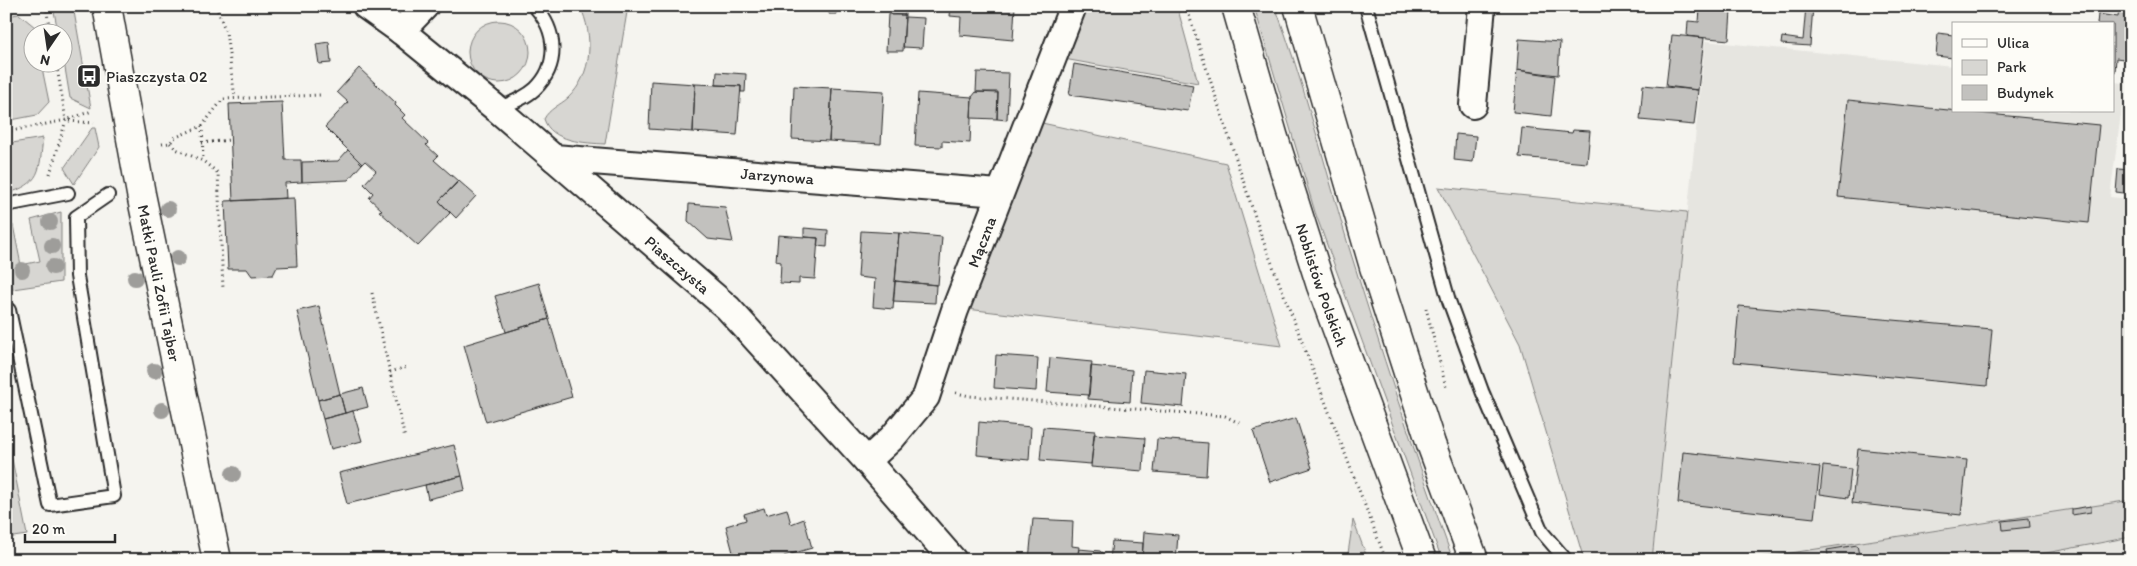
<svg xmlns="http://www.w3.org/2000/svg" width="2137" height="566" font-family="Itim,sans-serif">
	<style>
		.built { fill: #e6e5e0 }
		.green { fill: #d7d6d2; stroke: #81807e }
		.building { fill: #c2c1be; stroke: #2b2b2b }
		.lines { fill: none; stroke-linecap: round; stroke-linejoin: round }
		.lane-casing { stroke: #2b2b2b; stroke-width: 16 }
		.street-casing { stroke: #2b2b2b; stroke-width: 30 }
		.secondary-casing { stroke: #2b2b2b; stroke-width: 31 }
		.path { stroke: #2b2b2b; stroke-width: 3; stroke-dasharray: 1 4; stroke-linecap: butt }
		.lane { stroke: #fdfcf7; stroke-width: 12 }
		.street { stroke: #fdfcf7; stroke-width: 26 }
		.secondary { stroke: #fdfcf7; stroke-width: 28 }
		.tree { fill: #9e9d9a }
		.labels { text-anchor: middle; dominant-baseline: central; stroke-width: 4; stroke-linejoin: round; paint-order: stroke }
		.poi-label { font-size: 16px; fill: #2b2b2b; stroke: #fdfcf7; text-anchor: start }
		.street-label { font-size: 16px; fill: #2b2b2b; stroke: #fdfcf7 }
	</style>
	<rect width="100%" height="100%" fill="#f5f4ef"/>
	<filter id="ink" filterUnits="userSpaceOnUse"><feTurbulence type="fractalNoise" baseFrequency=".02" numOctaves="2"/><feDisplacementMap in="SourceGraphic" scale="10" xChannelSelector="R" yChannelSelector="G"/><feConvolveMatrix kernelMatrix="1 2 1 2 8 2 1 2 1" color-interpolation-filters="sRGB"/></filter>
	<g filter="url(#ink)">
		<path class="built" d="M1705 41 1953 66V111H2113V82L2125 83 2110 197 2131 199V500L1746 560H1652Z
			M2131 537V560H2009Z"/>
		<path class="green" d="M53 6H73L91 108 70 98 63 56 62 32H58Z
			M580 6H628L605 144C586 143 551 142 544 119 549 109 560 105 568 98 593 74 594 36 580 6Z
			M1082 6H1177L1198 83 1064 59Z
			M1254 6H1275C1304 83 1324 163 1347 241 1380 348 1415 455 1453 560H1442L1315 212Z
			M19 14 35 27 36 32H32V62L41 63 49 102 37 115 6 121V16Z
			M468 52a31 31 0 1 1 62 0a31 31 0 1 1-62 0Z
			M1042 123 1226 163 1282 346 967 309Z
			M92 128H95L99 147 74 184 64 168Z
			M43 138C39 171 42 183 6 194V144Z
			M1438 187 1687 212 1652 560H1584L1520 344Z
			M61 212V282L6 290V227L13 225 21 265 40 261 31 220Z
			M9 444 27 535 6 538V445Z
			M2131 500V537L2009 560H1746Z
			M1353 520 1368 560H1347Z"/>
		<path class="building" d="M829 6H836V14H829Z
			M891 6H905V15H891Z
			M951 6H1015L1013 40 960 35 961 17 950 16Z
			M1806 6H1813L1810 46 1781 44 1782 37 1803 40Z
			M2119 8 2131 9V60L2116 58 2115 72H2113V24H2097L2098 14 2118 17Z
			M1700 9 1731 11 1729 40 1687 36 1688 21 1699 22Z
			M888 14 905 15 903 51H886Z
			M905 17 924 18 922 48 903 47Z
			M1938 33 1953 35V58L1936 56Z
			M1672 35 1704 38 1698 90 1666 86Z
			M1519 39 1560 42 1558 75 1517 70Z
			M329 42 331 63 319 64 316 44Z
			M1074 64 1193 85 1188 111 1069 95Z
			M359 68 396 103 395 105 405 115 402 118 428 143 426 145 438 156 434 160 458 181 439 201 450 213 418 246 379 211 382 210 369 198 373 193 364 184 376 171 365 161 362 164 325 127 348 102 337 92Z
			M1517 70 1555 76 1551 116 1513 112Z
			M717 72 746 74 745 92H741V86L716 85Z
			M977 72 1009 73 1007 120 997 119 998 92H976Z
			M651 81 695 84 693 132 649 129Z
			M695 84 741 86 737 135 693 132Z
			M1643 85 1698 90 1694 125 1640 120Z
			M794 86 832 88 829 141 792 139Z
			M832 88 884 91 881 144 829 141Z
			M976 92 998 93 997 119 971 118 972 97Z
			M918 93 972 97 970 143 942 141V147L915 146Z
			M1848 100 2099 125 2089 223 1838 197Z
			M282 102 285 160H301L302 182 285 183 286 198 233 201 229 104Z
			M1522 128 1572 133 1573 130 1590 131 1587 163 1519 157Z
			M1456 134 1476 136 1473 162 1454 160Z
			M348 150 362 164 348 180 302 182V162L338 161Z
			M2118 169 2131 170V194L2116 192Z
			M459 181 476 196 456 218 439 201Z
			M294 198 297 266 277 267 273 275 252 276 247 269H228L225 201Z
			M689 204 725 207 733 242 708 239 688 221Z
			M804 228 828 230 827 247 817 246 818 238 804 237Z
			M861 231 899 233 893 309 873 307 875 279 858 277Z
			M899 233 942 237 938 285 895 281Z
			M778 235 818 238 815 279 799 278V284L780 283 781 262 776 261Z
			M895 281 936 285 935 303 893 301Z
			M539 283 549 319 506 332 495 296Z
			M319 306 340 394 318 400 297 311Z
			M1739 306 1992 329 1987 386 1734 362Z
			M549 319 572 397 486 422 464 345Z
			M996 355 1038 358 1036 391 994 388Z
			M1050 358 1092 362 1089 395 1047 392Z
			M1091 366 1132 370 1130 402 1088 399Z
			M1144 370 1186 374 1183 407 1141 403Z
			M363 388 368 407 345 413 340 394Z
			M340 394 345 413 323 419 318 400Z
			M353 411 362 441 331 449 323 419Z
			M1296 418 1312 468 1270 482 1253 431Z
			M979 422 1031 427 1029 460 977 455Z
			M1043 427 1095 431 1091 464 1040 460Z
			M1094 434 1145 438 1143 471 1091 467Z
			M1157 439 1208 443 1206 476 1154 472Z
			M454 445 462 476 347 504 339 473Z
			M1858 449 1967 460 1961 515 1852 503Z
			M1683 452 1820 467 1814 518 1678 503Z
			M1823 466 1851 469 1848 498 1820 494Z
			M462 476 465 490 428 499 425 485Z
			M2091 506V512L2072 515V509Z
			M764 508 766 515 787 509 791 524 804 519 812 548 784 556 785 560H735L726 526 746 520 744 514Z
			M2029 518 2030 527 2003 530 2002 521Z
			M1033 519 1073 521 1072 546 1079 547 1077 560H1029Z
			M1144 532 1178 535 1176 560H1142Z
			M1112 541 1143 543 1142 560H1110Z
			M1857 545 1860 560H1829L1827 550Z
			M1079 549 1100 551 1110 560H1077Z"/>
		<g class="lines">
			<defs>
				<path id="lane" d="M1366 6 1449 301 1482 391 1542 532 1566 560
					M497 109C509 104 524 99 535 89 560 65 557 30 534 6
					M6 205 68 193
					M9 310 50 505 114 496 77 276 76 217 108 195"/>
				<g id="street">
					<path id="s1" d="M366 6 401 31 497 109 728 308 867 461 953 560"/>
					<path d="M401 31 425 6"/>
					<path d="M1473 105 1482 6"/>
					<path id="s2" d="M554 158 999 193"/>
					<path id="s3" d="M867 461 892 438 926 397 955 310 1073 6"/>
				</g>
				<g id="secondary">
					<path id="s4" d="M107 6 141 194 217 560"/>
					<path id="s5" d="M1236 6 1274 138 1321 286 1422 560"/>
					<path d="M1298 6 1374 267 1431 444 1474 560"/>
				</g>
			</defs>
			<use href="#lane" class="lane-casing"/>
			<use href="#street" class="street-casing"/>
			<use href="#secondary" class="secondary-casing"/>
			<path class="path" d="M46 6 50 32
				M216 6 226 32 235 98
				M1186 6 1261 235 1386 560
				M69 121 94 123
				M202 126 203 161
				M6 132 66 120 92 111
				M170 143 176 149 203 161 218 173 223 289
				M202 143 230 140
				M162 144 170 143 174 138 202 126 223 99 320 95
				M50 174 66 120 56 62
				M372 293 405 439
				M1426 308 1446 387
				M390 372 407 367
				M956 393 970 396 1225 416 1239 423"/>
			<use href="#lane" class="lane"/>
			<use href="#street" class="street"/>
			<use href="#secondary" class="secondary"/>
		</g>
		<g class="tree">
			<circle cx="168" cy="209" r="8"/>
			<circle cx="50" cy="222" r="8"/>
			<circle cx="52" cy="246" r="8"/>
			<circle cx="178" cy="258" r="8"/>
			<circle cx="53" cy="267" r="8"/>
			<circle cx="22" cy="270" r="8"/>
			<circle cx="135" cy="278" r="8"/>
			<circle cx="154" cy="371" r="8"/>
			<circle cx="162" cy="410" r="8"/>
			<circle cx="233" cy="474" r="8"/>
		</g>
	</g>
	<defs>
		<symbol id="bus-square" viewBox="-11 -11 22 22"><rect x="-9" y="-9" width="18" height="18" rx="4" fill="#2b2b2b" stroke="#fdfcf7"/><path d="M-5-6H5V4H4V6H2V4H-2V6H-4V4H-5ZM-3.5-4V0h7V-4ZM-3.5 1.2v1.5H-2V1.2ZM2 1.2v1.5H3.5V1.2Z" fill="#fff"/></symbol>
	</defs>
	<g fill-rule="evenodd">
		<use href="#bus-square" x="75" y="62" width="28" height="28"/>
	</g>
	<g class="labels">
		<g class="poi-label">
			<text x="106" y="76">Piaszczysta 02</text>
		</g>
		<g class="street-label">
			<text stroke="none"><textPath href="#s2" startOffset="224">Jarzynowa</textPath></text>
			<text stroke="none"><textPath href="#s3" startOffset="252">Mączna</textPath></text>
			<text stroke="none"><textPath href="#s1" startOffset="405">Piaszczysta</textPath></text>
			<text stroke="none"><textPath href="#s4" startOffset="282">Matki Pauli Zofii Tajber</textPath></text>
			<text stroke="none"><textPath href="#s5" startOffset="292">Noblistów Polskich</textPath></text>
		</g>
	</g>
	<rect width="2137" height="566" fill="none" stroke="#fdfcf7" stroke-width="25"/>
	<rect x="12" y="12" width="2112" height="541" fill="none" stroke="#2b2b2b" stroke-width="2" filter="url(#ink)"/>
	<rect x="1952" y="22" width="162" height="90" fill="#fdfcf7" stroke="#a9a8a5"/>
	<rect x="1962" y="39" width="25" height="8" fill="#fdfcf7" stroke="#a9a8a5"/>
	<text x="1997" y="48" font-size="15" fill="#2b2b2b">Ulica</text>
	<rect x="1962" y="60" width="25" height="15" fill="#d7d6d2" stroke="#a9a8a5"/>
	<text x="1997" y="72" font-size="15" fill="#2b2b2b">Park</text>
	<rect x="1962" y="85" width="25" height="15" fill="#c2c1be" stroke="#a9a8a5"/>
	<text x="1997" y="98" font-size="15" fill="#2b2b2b">Budynek</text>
	<g transform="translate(48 48) rotate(193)"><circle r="24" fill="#fdfcf7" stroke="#a9a8a5"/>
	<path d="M0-4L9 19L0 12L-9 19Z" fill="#2b2b2b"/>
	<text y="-8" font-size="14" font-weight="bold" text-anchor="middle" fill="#2b2b2b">N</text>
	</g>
	<path d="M25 534v8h90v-8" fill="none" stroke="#2b2b2b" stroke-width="2.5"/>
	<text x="32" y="534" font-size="15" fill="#2b2b2b" stroke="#fdfcf7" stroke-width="4" paint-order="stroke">20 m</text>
</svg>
